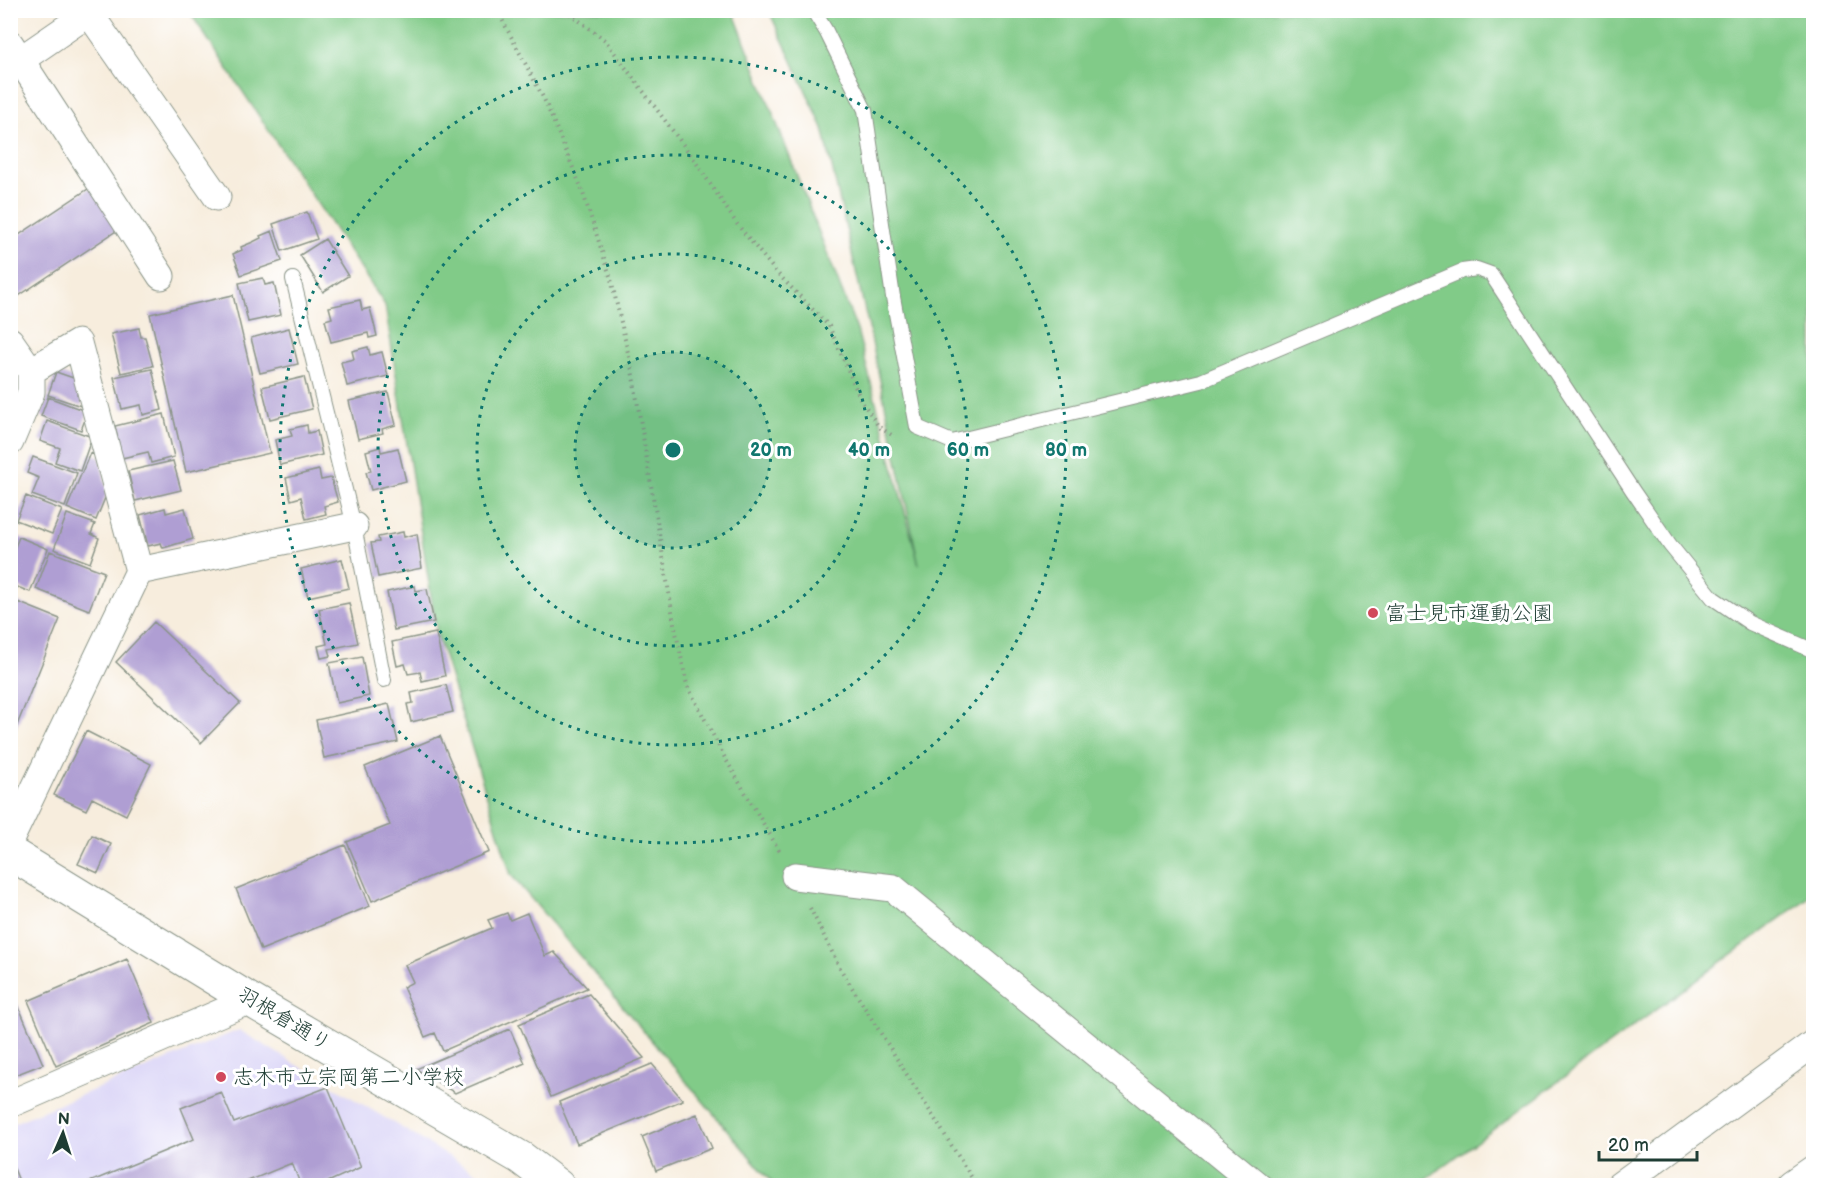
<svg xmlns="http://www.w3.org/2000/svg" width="1824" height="1196" font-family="'Balsamiq Sans','Klee One',sans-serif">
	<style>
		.built { fill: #dbd6f7 }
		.green { fill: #81cb88; stroke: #50845e; stroke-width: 1.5 }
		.building { fill: #af9ed3 }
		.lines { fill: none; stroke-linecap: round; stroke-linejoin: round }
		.service-casing { stroke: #8b9588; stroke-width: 16 }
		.minor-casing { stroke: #8b9588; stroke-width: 29 }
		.tertiary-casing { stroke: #8b9588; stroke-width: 35 }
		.trunk-casing { stroke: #8b9588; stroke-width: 35 }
		.path { stroke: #8b9588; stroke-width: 4; stroke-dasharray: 1.5 4.5; stroke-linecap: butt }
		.service { stroke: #fff; stroke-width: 14 }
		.minor { stroke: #fff; stroke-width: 27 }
		.tertiary { stroke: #fff; stroke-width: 33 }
		.trunk { stroke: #fff; stroke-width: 33 }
		.ring { fill: none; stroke: #0f766e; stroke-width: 3; stroke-dasharray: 3 6 }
		.poi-dot { fill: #d1495b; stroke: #fff; stroke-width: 2 }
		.labels { text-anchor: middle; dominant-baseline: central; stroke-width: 6; stroke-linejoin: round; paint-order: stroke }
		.poi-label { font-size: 21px; fill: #1f3d34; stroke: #fff; text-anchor: start }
		.street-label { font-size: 21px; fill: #1f3d34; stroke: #fff }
		.centre { fill: #0f766e; stroke: #fff; stroke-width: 3 }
		.ring-label { font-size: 18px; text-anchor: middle; font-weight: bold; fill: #0f766e; stroke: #fff; stroke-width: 6; stroke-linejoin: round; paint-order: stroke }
	</style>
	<rect width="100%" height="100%" fill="#fff"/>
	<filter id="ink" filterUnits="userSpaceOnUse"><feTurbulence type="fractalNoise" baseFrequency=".0167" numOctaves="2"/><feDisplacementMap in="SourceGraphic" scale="12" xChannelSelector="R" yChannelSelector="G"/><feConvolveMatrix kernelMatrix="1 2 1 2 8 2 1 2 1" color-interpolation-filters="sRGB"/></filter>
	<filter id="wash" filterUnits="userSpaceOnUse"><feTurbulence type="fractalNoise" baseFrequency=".008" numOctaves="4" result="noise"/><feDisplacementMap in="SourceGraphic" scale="24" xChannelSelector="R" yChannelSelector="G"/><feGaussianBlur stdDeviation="1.35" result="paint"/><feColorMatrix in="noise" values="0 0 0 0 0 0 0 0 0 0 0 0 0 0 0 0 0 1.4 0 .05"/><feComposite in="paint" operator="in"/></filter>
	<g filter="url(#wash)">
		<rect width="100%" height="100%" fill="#f7eddd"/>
		<path class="built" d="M239 1030 485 1178 488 1185 11 1186V1124Z"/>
		<path class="green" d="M189 11H733L857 330 919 565 869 328 823 128 769 11H1813V894L1418 1185H774L511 875 437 634 385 305Z"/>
		<g id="blocks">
			<path class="building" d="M91 187 119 229 14 299 10 294V241Z
				M307 212 317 239 282 251 273 224Z
				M272 231 282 261 241 275 233 254 242 250 241 247 253 242 261 238 260 236Z
				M325 239 348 276 323 292 300 255Z
				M263 278 265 285 274 283 281 315 248 322 239 283Z
				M233 295 270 453 186 472 150 314Z
				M360 300 362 310 370 308 377 336 369 338 368 333 331 342 325 320 332 318 329 307Z
				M139 328 141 337H145L153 366 121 373 111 334Z
				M289 328 298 364 260 373 251 338Z
				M368 347 370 355 382 352 388 376 347 386 341 362 354 359 352 351Z
				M152 369 162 410 143 415 141 405 122 409 114 377Z
				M56 372 82 381 77 394 85 396 81 406 48 395Z
				M304 377 312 409 270 419 262 387Z
				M388 392 396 425 382 429 383 433 358 439 349 401Z
				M48 397 88 412 81 430 41 416Z
				M164 414 174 457 151 463 148 452 122 458 115 426Z
				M47 421 92 437 80 471 55 462 60 448 40 441Z
				M307 425 308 433 317 431 322 455 280 465 275 440 292 436 290 429Z
				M380 447 381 452 398 448 406 481 371 490 366 472 371 471 366 451Z
				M90 453 100 457 107 493 96 520 67 508Z
				M33 457 77 473 65 507 32 495 39 478 27 473Z
				M173 461 181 490 135 501 128 471Z
				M319 470 321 480 331 478 338 502 324 506 326 514 306 519 301 497 291 500 286 478Z
				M26 496 62 510 52 534 16 520Z
				M165 508 166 513 185 508 193 539 163 548 161 543 148 546 140 515Z
				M67 514 95 524 91 534 99 538 90 563 54 549Z
				M403 532 404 537 417 534 422 568 378 577 371 543 379 542 378 537Z
				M19 537 48 549 30 592 10 584 13 560 10 559Z
				M50 551 104 572 89 610 36 589Z
				M342 559 349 588 308 597 301 569Z
				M415 586 416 591 427 589 434 622 394 630 387 592Z
				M10 599 60 619 11 740H10Z
				M349 603 358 643 329 649 331 656 321 658 318 646 327 644 319 609Z
				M154 622 240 703 201 743 116 662Z
				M436 633 445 676 422 681 420 672 408 674 405 664 397 666 392 642Z
				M362 657 369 696 337 703 329 663Z
				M446 685 453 712 411 722 407 704 413 703 411 693Z
				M389 704 398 742 324 758 316 720Z
				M86 731 151 764 126 815 92 798 86 810 54 795Z
				M440 736 489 852 372 901 347 842 390 825 365 767Z
				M92 835 111 844 98 873 78 864Z
				M345 845 370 906 261 950 236 889Z
				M507 913 510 920 527 913 545 956 554 952 587 988 443 1051 435 1033 425 1037 403 987 413 982 405 965 492 928 488 920Z
				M127 959 154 1023 56 1066 28 1001Z
				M10 986 43 1064 10 1077Z
				M589 994 644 1058 551 1097 519 1024Z
				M510 1029 525 1063 455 1093 416 1069Z
				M652 1064 683 1100 577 1144 559 1102Z
				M328 1087 361 1167 319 1186H301L292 1163 236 1186H80L194 1139 181 1108 221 1092 234 1123Z
				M697 1114 712 1148 656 1171 642 1137Z
				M10 1161H11L21 1186H10Z"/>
		</g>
	</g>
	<g filter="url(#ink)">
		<use href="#blocks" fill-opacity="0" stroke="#8b9588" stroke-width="1.5"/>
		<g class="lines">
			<defs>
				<path id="service" d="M813 10 826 31 865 110 893 297 917 427 952 442 1201 381 1462 271 1477 269 1491 274 1633 491 1670 545 1713 598 1750 623 1814 651
					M293 279 354 526 384 680"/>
				<path id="minor" d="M89 13 217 197
					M10 44 161 276
					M10 67 93 10
					M10 341 31 371V392L10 442
					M139 571 354 526
					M10 840 139 571 78 343 31 371
					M795 876 893 888 1258 1186
					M10 1104 250 1000
					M1619 1186 1814 1043"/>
				<path id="tertiary" d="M10 853 250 1000 521 1158 558 1186"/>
				<path id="trunk" d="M1794 1186 1814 1172"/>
			</defs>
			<use href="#service" class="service-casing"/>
			<use href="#minor" class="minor-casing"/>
			<use href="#tertiary" class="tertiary-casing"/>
			<use href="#trunk" class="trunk-casing"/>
			<path class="path" d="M497 10 544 99 581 187 611 279 632 370 674 623 687 685 725 758 780 852
				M565 10 605 40 693 158 737 224 776 272 829 326 861 400 879 427 895 437
				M810 908 841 970 977 1186"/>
			<use href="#service" class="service"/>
			<use href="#minor" class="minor"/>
			<use href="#tertiary" class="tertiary"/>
			<use href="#trunk" class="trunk"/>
		</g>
	</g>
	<circle cx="673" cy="450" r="98" fill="#0f766e" fill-opacity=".12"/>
	<g class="ring">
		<circle cx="673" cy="450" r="98"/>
		<circle cx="673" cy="450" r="196"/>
		<circle cx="673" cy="450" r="295"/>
		<circle cx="673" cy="450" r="393"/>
	</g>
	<g class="poi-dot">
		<circle cx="1373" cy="613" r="6"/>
		<circle cx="221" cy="1077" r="6"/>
	</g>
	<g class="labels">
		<g class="poi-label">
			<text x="1385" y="613">富士見市運動公園</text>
			<text x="233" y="1077">志木市立宗岡第二小学校</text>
		</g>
		<g class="street-label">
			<text transform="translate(284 1019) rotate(31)">羽根倉通り</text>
		</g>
	</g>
	<circle cx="673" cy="450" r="9" class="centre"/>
	<g class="ring-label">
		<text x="771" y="456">20 m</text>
		<text x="869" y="456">40 m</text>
		<text x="968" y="456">60 m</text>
		<text x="1066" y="456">80 m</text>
	</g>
	<rect width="1824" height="1196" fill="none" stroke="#fff" stroke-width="36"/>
	<g transform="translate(63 1133) rotate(3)" stroke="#ffffff" stroke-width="4.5" paint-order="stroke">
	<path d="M0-4.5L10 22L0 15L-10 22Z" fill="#1f3d34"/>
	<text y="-9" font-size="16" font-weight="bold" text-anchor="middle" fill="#1f3d34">N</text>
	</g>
	<path d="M1599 1151v9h98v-9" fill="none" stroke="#1f3d34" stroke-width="3"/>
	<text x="1608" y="1151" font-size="18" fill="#1f3d34" stroke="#ffffff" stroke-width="4.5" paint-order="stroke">20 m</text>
</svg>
